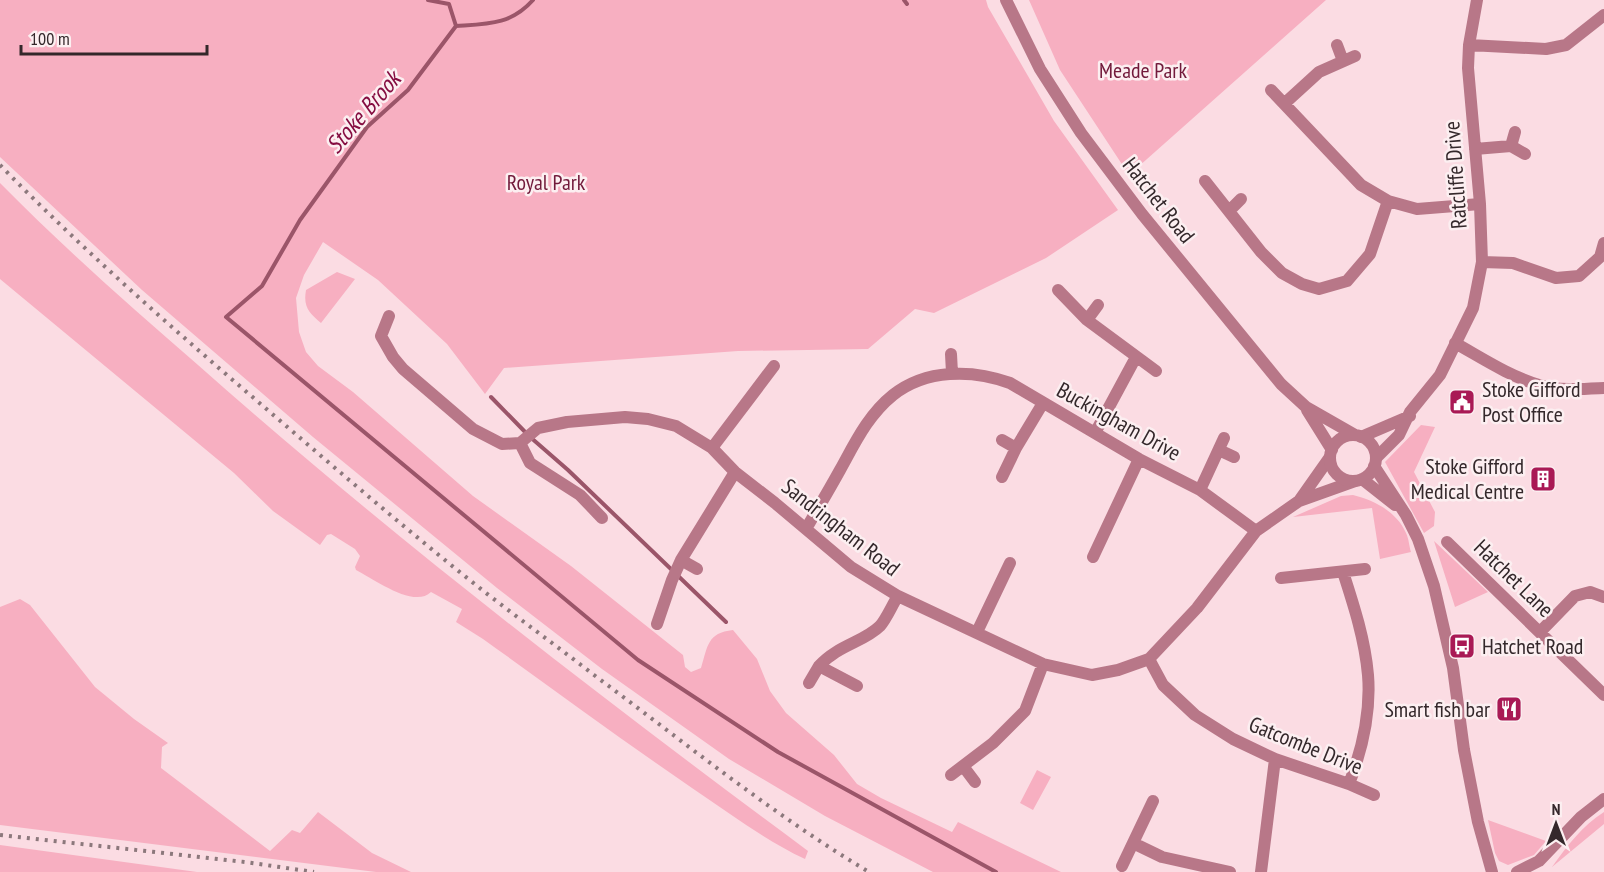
<svg xmlns="http://www.w3.org/2000/svg" width="1604" height="872" font-family="'PT Sans Narrow',sans-serif">
	<style>
		.green { fill: #f7afc1 }
		.lines { fill: none; stroke-linecap: round; stroke-linejoin: round }
		.stream { stroke: #9b5569; stroke-width: 4 }
		.minor { stroke: #b87788; stroke-width: 12 }
		.tertiary { stroke: #b87788; stroke-width: 12 }
		.rail { stroke: #8c787c; stroke-width: 4; stroke-dasharray: 3 6; stroke-linecap: butt }
		.labels { text-anchor: middle; dominant-baseline: central; stroke-width: 5; stroke-linejoin: round; paint-order: stroke }
		.park-label { font-size: 22px; fill: #721a3b; stroke: #fceff1 }
		.street-label { font-size: 22px; fill: #34282b; stroke: #fceff1 }
		.poi-label { font-size: 22px; fill: #34282b; stroke: #fceff1; text-anchor: start }
		.water-label { font-size: 24px; font-style: italic; fill: #850d41; stroke: #fceff1 }
	</style>
	<rect width="100%" height="100%" fill="#fbdce3"/>
	<path class="green" d="M0 0H986L988 7 1054 121 1118 210 1046 258 934 313 915 309 868 349 738 351 504 368 485 394 447 344 378 280 323 242 304 275 296 298 299 332 306 352 318 366 353 392 473 496 571 566 683 655 685 667 691 672 701 668C708 646 707 633 733 630L757 659 770 691 786 713 834 755 857 784 881 798 952 832 958 822 1061 872H933L825 816 729 759 602 669 497 588 313 437 142 290 0 157Z
		M1029 0H1326L1129 175 1060 70Z
		M0 183C63 247 130 306 198 365 393 538 599 696 808 851L805 859C765 840 729 813 692 788 622 740 553 689 483 639L456 622 462 609 431 592C414 609 374 579 356 570L355 567 360 556 355 549 331 534 327 535 320 545 273 511 234 473 0 279Z
		M337 272 355 279 321 323C309 313 303 307 306 290Z
		M1421 425 1435 427 1414 472 1435 512 1434 526 1424 533 1385 462Z
		M1353 495C1374 500 1397 512 1406 533 1409 539 1409 546 1411 552L1380 559 1372 508 1293 517 1341 496Z
		M1434 541 1488 592 1455 607Z
		M20 599 30 605 95 687 134 719 168 743 162 747 161 768 270 851 292 830 300 833 318 812 372 853 411 872H376L0 825V607Z
		M1037 770 1051 777 1033 810 1020 803Z
		M1604 812V824L1552 867C1567 846 1582 826 1604 812Z
		M1488 820 1546 841 1534 855 1508 865 1499 861 1495 853Z
		M0 845 197 872H0Z"/>
	<g class="lines">
		<path class="stream" d="M428 0 449 4 456 26
			M533 0C511 25 487 24 456 26L408 90 367 127 300 220 262 286 226 317 638 660 778 752 996 872
			M904 0 907 4
			M491 397 529 436 568 470 726 622"/>
		<path class="minor" d="M1337 45 1343 61
			M1469 45 1546 49 1566 45 1604 15
			M1271 90 1361 185 1388 201 1417 209 1480 204
			M1285 103 1319 72 1355 56
			M1511 146 1515 132
			M1475 149 1511 146 1525 154
			M1205 181 1261 252 1282 273 1302 284 1319 289 1347 281 1370 254 1388 201
			M1229 211 1241 199
			M1482 262 1513 263 1556 278 1579 276 1600 257 1604 243
			M1058 290 1087 320 1156 371
			M389 316 381 336 393 357 403 369 473 429 502 444 520 443 538 428 567 422 625 417 648 419 676 426 712 448 735 472 775 503 851 567 898 596 1043 664 1092 675 1118 670 1149 659 1197 608 1256 531 1299 501 1355 481
			M1087 320 1098 305
			M1455 343C1482 358 1509 376 1539 385 1559 391 1584 389 1604 388
			M951 354 952 373
			M1095 433 1136 357
			M1361 437 1410 416
			M1002 440 1016 448
			M520 443 530 463 580 495 602 518
			M712 448 774 366
			M1219 450 1234 457
			M1376 458 1399 435 1410 412 1440 375 1473 308 1482 262 1480 204 1468 68 1469 45 1477 0
			M1002 477 1016 448 1043 403
			M1200 490 1224 438
			M1299 501 1330 457
			M806 529C817 510 829 490 840 470 855 443 868 415 893 395 926 369 972 369 1010 383L1139 459 1200 490 1256 531
			M1447 542 1604 695
			M1093 557 1139 459
			M681 560 697 569
			M1343 572C1354 606 1365 640 1368 675 1371 712 1362 750 1349 784
			M1281 578 1365 569
			M657 624 672 580 681 560 735 472
			M977 632 1010 563
			M1540 632 1575 596 1590 592 1604 597
			M1149 659 1163 685 1195 715 1233 739 1275 759 1349 784 1374 795
			M809 683 819 666
			M857 686 819 666C838 645 864 642 880 626 887 618 892 605 898 596
			M963 766 975 782
			M951 775 993 743 1025 711 1043 664
			M1133 843 1162 857 1230 872
			M1122 866 1153 801
			M1261 872 1275 759
			M1517 872 1539 861 1581 817 1604 799"/>
		<path class="tertiary" d="M1006 0 1040 69 1081 133 1142 214 1281 384 1306 407 1355 435
			M1307 410 1332 450
			M1330 458a23 23 0 1 1 46 0a23 23 0 1 1-46 0Z
			M1374 466 1406 515 1418 539 1434 586 1453 668 1464 750 1478 822 1492 872
			M1362 479 1395 505"/>
		<path class="rail" d="M0 165C79 246 163 320 249 394 327 461 405 529 486 593 522 621 558 647 594 675 684 742 772 814 869 872
			M0 835 245 862 314 872"/>
	</g>
	<defs>
		<symbol id="civic-square" viewBox="-11 -11 22 22"><rect x="-9" y="-9" width="18" height="18" rx="4" fill="#a91955" stroke="#fceff1"/><path d="M-.6-6.5H3V-4.5H.6V-3L4-1V1h2V6H-6V1h2V-1L-.6-3ZM-1.2 2.5V6h2.4V2.5Z" fill="#fff"/></symbol>
		<symbol id="building-square" viewBox="-11 -11 22 22"><rect x="-9" y="-9" width="18" height="18" rx="4" fill="#a91955" stroke="#fceff1"/><path d="M-4-6H4V6H1V3H-1V6H-4ZM-2.5-4.3h1.7v1.8h-1.7ZM.8-4.3h1.7v1.8H.8ZM-2.5-1h1.7V.8h-1.7ZM.8-1h1.7V.8H.8Z" fill="#fff"/></symbol>
		<symbol id="bus-square" viewBox="-11 -11 22 22"><rect x="-9" y="-9" width="18" height="18" rx="4" fill="#a91955" stroke="#fceff1"/><path d="M-5-6H5V4H4V6H2V4H-2V6H-4V4H-5ZM-3.5-4V0h7V-4ZM-3.5 1.2v1.5H-2V1.2ZM2 1.2v1.5H3.5V1.2Z" fill="#fff"/></symbol>
		<symbol id="restaurant-square" viewBox="-11 -11 22 22"><rect x="-9" y="-9" width="18" height="18" rx="4" fill="#a91955" stroke="#fceff1"/><path d="M-5-6h1v4h1v-4h1v4h1v-4h1v5L-1.5 .5V6h-2V.5L-5-1ZM5-6V6H3V1.5H1.5Q1.5-4 5-6Z" fill="#fff"/></symbol>
	</defs>
	<g fill-rule="evenodd">
		<use href="#civic-square" x="1447" y="387" width="30" height="30"/>
		<use href="#building-square" x="1528" y="464" width="30" height="30"/>
		<use href="#bus-square" x="1447" y="631" width="30" height="30"/>
		<use href="#restaurant-square" x="1494" y="694" width="30" height="30"/>
	</g>
	<g class="labels">
		<g class="park-label">
			<text x="1143" y="70">Meade Park</text>
			<text x="546" y="182">Royal Park</text>
		</g>
		<g class="street-label">
			<text transform="translate(1455 175) rotate(-94)">Ratcliffe Drive</text>
			<text transform="translate(1159 200) rotate(52)">Hatchet Road</text>
			<text transform="translate(1119 421) rotate(29)">Buckingham Drive</text>
			<text transform="translate(841 527) rotate(38)">Sandringham Road</text>
			<text transform="translate(1514 578) rotate(44)">Hatchet Lane</text>
			<text transform="translate(1306 745) rotate(22)">Gatcombe Drive</text>
		</g>
		<g class="poi-label">
			<text x="1482" y="389">Stoke Gifford<tspan x="1482" dy="25">Post Office</tspan></text>
			<text x="1524" y="466" text-anchor="end">Stoke Gifford<tspan x="1524" dy="25">Medical Centre</tspan></text>
			<text x="1482" y="646">Hatchet Road</text>
			<text x="1490" y="709" text-anchor="end">Smart fish bar</text>
		</g>
		<g class="water-label">
			<text transform="translate(363 112) rotate(-49)">Stoke Brook</text>
		</g>
	</g>
	<g transform="translate(1556 824)" stroke="#fceff1" stroke-width="4.5" paint-order="stroke">
	<path d="M0-4.5L10 22L0 15L-10 22Z" fill="#34282b"/>
	<text y="-9" font-size="16" font-weight="bold" text-anchor="middle" fill="#34282b">N</text>
	</g>
	<path d="M21 45v9h186v-9" fill="none" stroke="#34282b" stroke-width="3"/>
	<text x="30" y="45" font-size="18" fill="#34282b" stroke="#fceff1" stroke-width="4.5" paint-order="stroke">100 m</text>
</svg>
